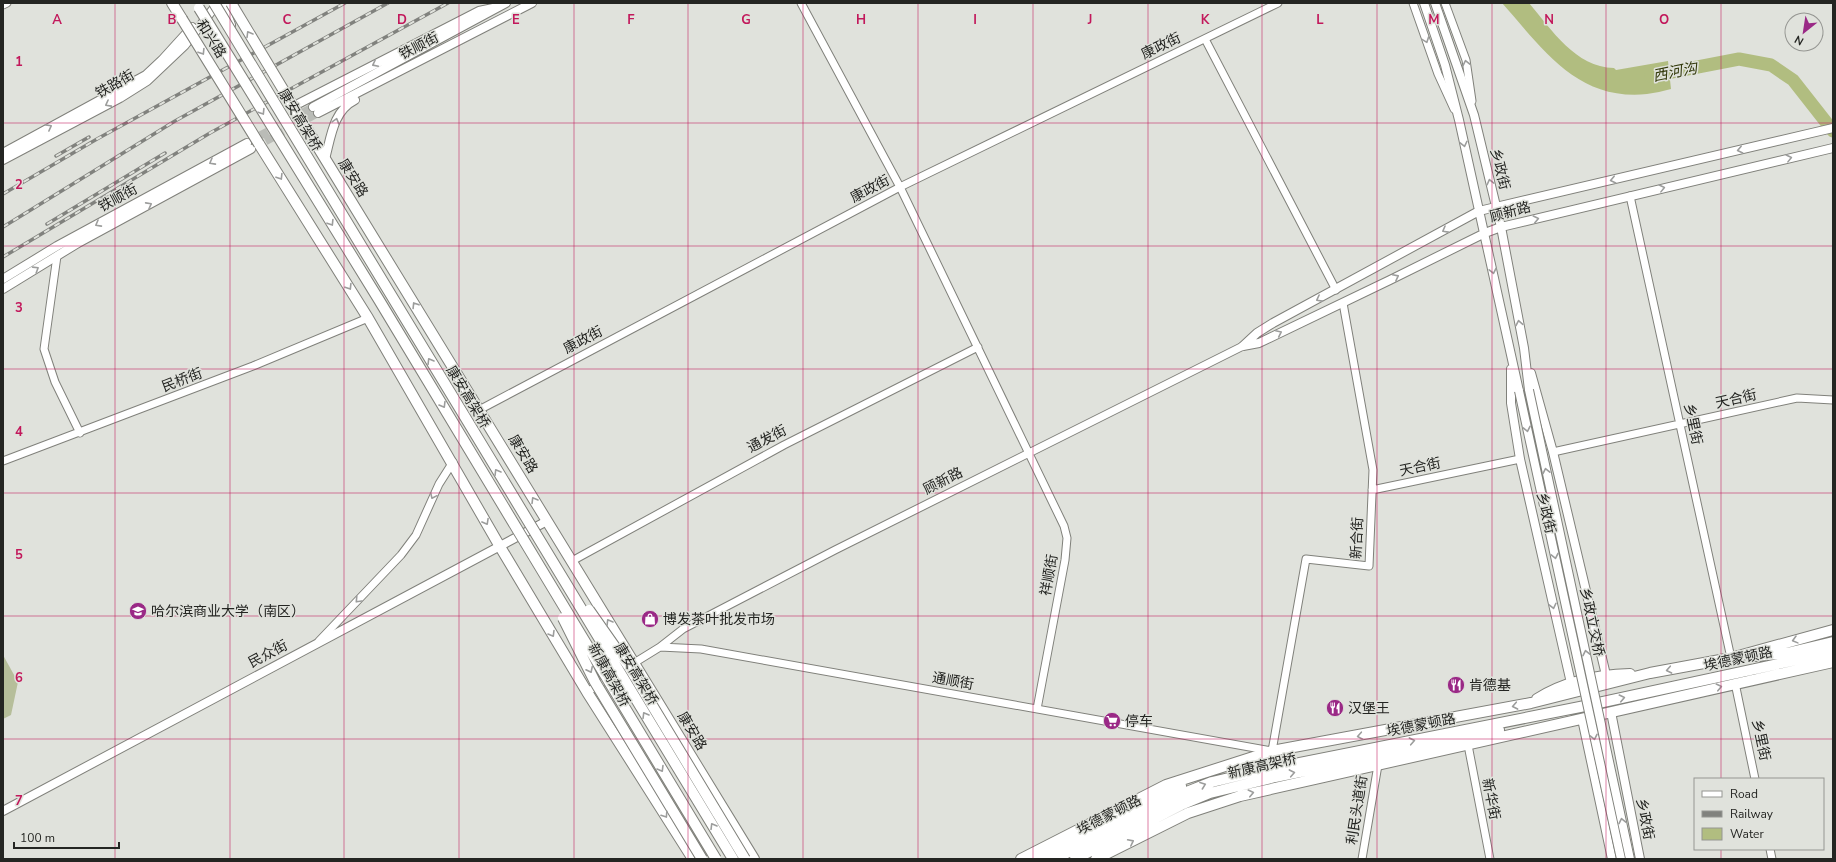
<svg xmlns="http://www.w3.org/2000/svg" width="1836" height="862" font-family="'Nunito Sans','Noto Sans SC',sans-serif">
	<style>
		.green { fill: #b6be9a }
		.water { fill: #b1bd80 }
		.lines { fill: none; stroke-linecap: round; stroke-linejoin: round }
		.river { stroke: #b1bd80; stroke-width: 13 }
		.major-tunnel { stroke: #babcb7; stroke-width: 8; stroke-dasharray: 8 4; stroke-linecap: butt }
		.minor-casing { stroke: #80817b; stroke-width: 9 }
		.major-casing { stroke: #80817b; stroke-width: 10 }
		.highway-casing { stroke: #80817b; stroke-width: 12 }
		.minor { stroke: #fff; stroke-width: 7 }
		.major { stroke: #fff; stroke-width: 8 }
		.highway { stroke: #fff; stroke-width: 10 }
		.rail-casing { stroke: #81827e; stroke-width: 3.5 }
		.rail { stroke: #e0e2dc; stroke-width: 2; stroke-dasharray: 6; stroke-linecap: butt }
		.major-bridge-casing { stroke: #80817b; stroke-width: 10; stroke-linecap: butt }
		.highway-bridge-casing { stroke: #80817b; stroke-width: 12; stroke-linecap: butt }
		.major-bridge { stroke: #fff; stroke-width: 8 }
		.highway-bridge { stroke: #fff; stroke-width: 10 }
		.oneway { stroke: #9c9d9c }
		.grid { fill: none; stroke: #c2185b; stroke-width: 1; stroke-opacity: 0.55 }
		.labels { text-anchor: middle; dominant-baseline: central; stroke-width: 3; stroke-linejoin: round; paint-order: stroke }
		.street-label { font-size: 14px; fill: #242522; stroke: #e0e2dc }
		.poi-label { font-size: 14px; fill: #242522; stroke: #e0e2dc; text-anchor: start }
		.water-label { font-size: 15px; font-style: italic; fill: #333a0b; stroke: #e0e2dc }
		.grid-label { font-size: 13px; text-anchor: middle; font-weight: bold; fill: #c2185b; stroke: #e0e2dc; stroke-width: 3; stroke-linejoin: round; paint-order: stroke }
	</style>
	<rect width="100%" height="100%" fill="#e0e2dc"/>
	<path class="green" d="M3 655 18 682 11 715 3 719Z"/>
	<path class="water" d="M1502 3H1529C1552 30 1575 67 1614 68L1616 70 1668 61 1671 89C1663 91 1655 93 1647 94 1577 101 1543 49 1502 3Z"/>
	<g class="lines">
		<path class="river" d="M1651 76 1739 59 1771 65 1793 80 1833 131"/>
		<path class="major-tunnel" d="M250 141 313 107
			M255 147 318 113"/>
		<defs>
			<path id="minor" d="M801 3 900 187 1064 526 1067 538 1065 560 1037 709
				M1413 3 1438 74 1454 109
				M1445 3 1466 60 1472 101
				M3 5 7 3
				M1205 39 1336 290
				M1630 196 1731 658
				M57 256 44 349 55 382 80 433
				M479 410 900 187 1278 3
				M1553 452 1797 398 1833 400
				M3 461 253 366 368 318
				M1372 490 1520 459
				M572 561 784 445 978 347
				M319 641 401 555 416 535 439 484 453 462
				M660 647 683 629 835 550 1243 346
				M1735 683 1755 779
				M587 692 660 647 701 649 1272 751 1306 559 1369 566 1373 470 1343 303
				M1468 745 1490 859
				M1770 849 1772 859
				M1362 859 1378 765"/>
			<path id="major" d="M1424 3 1445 65 1459 120 1519 391
				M1435 3 1474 115 1501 227 1524 348 1529 390
				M294 106 479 11 498 7
				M313 107 506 3
				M318 113 532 3
				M3 153 146 75 162 60 192 27
				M325 159C331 137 333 111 355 100
				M3 160 120 98 147 81 185 45 218 3
				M3 279 57 246 247 143
				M3 289 78 243 251 149
				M1243 346 1257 333 1273 323 1479 211 1833 128
				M1243 346 1259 343 1390 280 1485 233 1501 227 1833 148
				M1511 369V403L1520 459 1571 683
				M1531 373 1553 452 1606 675
				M1611 712 1640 859
				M1582 719 1612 859
				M3 811 547 521"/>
			<path id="highway" d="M172 3 182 19
				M222 3 230 25
				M305 126 754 859
				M259 144 368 318 499 545 587 692 693 859
				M1756 656 1787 653 1833 642
				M1537 699C1565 681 1597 675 1630 674
				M1021 859 1166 785 1272 751 1531 703 1650 673 1731 658 1833 630
				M1039 859 1181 786
				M1055 859 1179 795 1212 782 1254 772 1580 707 1833 652
				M1075 859 1181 805 1210 793 1275 777 1467 738 1499 730
				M1096 859 1188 813 1240 796 1833 662"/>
		</defs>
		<use href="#minor" class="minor-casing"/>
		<use href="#major" class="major-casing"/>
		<use href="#highway" class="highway-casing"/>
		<use href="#minor" class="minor"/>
		<use href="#major" class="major"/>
		<use href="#highway" class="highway"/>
		<defs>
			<path id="rail" d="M56 156 89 137
				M3 194 97 139 345 3
				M47 224 165 153
				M3 227 175 121 388 3
				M3 257 210 133 448 3"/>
		</defs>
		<use href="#rail" class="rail-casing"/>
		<use href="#rail" class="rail"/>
		<defs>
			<path id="major-bridge" d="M1529 390 1630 859
				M1519 391 1621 859"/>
			<path id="highway-bridge" d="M214 3 733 859
				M231 3 305 126
				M199 8 379 300 716 859
				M182 19 259 144
				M589 610 629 667 745 859
				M563 618 595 682 702 859"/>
		</defs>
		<use href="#major-bridge" class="major-bridge-casing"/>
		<use href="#highway-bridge" class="highway-bridge-casing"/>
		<use href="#major-bridge" class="major-bridge"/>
		<use href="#highway-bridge" class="highway-bridge"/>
	</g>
	<defs><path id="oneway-chevron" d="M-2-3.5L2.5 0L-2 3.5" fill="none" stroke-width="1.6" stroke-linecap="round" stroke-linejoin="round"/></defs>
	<g class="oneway">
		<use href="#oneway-chevron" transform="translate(249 34) rotate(-121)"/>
		<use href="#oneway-chevron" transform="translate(1426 40) rotate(70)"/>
		<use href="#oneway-chevron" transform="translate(202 52) rotate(58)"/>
		<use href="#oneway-chevron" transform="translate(1466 63) rotate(-102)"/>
		<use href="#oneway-chevron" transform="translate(375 64) rotate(153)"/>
		<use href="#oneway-chevron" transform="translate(108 104) rotate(152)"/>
		<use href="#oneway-chevron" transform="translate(262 112) rotate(58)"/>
		<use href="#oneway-chevron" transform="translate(336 121) rotate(-74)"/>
		<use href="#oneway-chevron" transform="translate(49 127) rotate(-28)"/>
		<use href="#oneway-chevron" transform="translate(1464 144) rotate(77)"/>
		<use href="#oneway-chevron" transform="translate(1740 150) rotate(167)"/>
		<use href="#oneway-chevron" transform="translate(1789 158) rotate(-14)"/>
		<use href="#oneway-chevron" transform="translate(212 162) rotate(151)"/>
		<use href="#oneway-chevron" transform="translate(280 177) rotate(58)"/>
		<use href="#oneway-chevron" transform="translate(1613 180) rotate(167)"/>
		<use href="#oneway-chevron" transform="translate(1490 182) rotate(-104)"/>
		<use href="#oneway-chevron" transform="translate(1662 188) rotate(-14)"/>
		<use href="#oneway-chevron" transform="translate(149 205) rotate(-28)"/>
		<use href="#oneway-chevron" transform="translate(1536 219) rotate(-13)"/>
		<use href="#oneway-chevron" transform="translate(331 223) rotate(58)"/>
		<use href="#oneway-chevron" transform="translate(98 224) rotate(151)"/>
		<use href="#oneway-chevron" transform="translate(1445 230) rotate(151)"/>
		<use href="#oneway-chevron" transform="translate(36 269) rotate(-32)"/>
		<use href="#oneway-chevron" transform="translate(1493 271) rotate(78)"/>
		<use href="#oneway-chevron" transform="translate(1396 277) rotate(-27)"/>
		<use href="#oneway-chevron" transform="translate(349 287) rotate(58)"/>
		<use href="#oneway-chevron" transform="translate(1319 299) rotate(152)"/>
		<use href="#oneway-chevron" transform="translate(415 305) rotate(-122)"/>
		<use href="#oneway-chevron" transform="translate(1519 323) rotate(-101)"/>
		<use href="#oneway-chevron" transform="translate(1279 333) rotate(-25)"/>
		<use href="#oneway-chevron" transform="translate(430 361) rotate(-121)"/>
		<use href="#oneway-chevron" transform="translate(443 405) rotate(59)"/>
		<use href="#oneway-chevron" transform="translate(1527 429) rotate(78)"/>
		<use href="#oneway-chevron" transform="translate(1546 471) rotate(-102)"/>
		<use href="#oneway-chevron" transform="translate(497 472) rotate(-121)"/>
		<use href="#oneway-chevron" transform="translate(433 496) rotate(114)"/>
		<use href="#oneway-chevron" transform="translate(534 500) rotate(-121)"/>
		<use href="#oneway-chevron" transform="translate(486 522) rotate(61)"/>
		<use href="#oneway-chevron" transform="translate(1555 556) rotate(78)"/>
		<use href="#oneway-chevron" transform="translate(358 600) rotate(133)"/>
		<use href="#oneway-chevron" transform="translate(1553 606) rotate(77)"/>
		<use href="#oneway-chevron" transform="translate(609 622) rotate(-121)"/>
		<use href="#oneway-chevron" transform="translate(552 634) rotate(59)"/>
		<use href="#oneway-chevron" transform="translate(1795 640) rotate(165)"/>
		<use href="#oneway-chevron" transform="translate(1586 653) rotate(-102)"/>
		<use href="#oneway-chevron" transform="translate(590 670) rotate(64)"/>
		<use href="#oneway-chevron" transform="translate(1669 670) rotate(169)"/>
		<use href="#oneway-chevron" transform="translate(1719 687) rotate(-13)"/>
		<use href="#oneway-chevron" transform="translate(1622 698) rotate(-13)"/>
		<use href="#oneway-chevron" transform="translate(1515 706) rotate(169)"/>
		<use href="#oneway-chevron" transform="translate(645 715) rotate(-121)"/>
		<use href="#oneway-chevron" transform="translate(1360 736) rotate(170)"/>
		<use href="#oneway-chevron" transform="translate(1594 737) rotate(78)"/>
		<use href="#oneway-chevron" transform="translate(1412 741) rotate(-11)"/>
		<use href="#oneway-chevron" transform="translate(661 769) rotate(59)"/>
		<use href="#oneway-chevron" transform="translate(1292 773) rotate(-11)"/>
		<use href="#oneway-chevron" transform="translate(1203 785) rotate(-20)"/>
		<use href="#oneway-chevron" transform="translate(1251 793) rotate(-13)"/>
		<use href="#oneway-chevron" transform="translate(665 815) rotate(57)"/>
		<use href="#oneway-chevron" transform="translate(1622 821) rotate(-102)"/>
		<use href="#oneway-chevron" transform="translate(713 826) rotate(-121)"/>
		<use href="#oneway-chevron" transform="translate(1131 842) rotate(-27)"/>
	</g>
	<path class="grid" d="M115 3V859M230 3V859M344 3V859M459 3V859M574 3V859M688 3V859M803 3V859M918 3V859M1033 3V859M1148 3V859M1262 3V859M1377 3V859M1492 3V859M1606 3V859M1721 3V779M3 123H1833M3 246H1833M3 369H1833M3 493H1833M3 616H1833M3 739H1833M1721 849V859"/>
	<defs>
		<symbol id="university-disc" viewBox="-11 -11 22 22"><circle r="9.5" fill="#9a2986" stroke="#e0e2dc"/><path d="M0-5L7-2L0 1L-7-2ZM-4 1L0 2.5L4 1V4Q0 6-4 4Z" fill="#fff"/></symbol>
		<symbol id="shop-disc" viewBox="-11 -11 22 22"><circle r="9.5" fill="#9a2986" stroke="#e0e2dc"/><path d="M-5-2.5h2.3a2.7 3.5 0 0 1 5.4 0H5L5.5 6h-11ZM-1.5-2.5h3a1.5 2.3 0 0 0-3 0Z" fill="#fff"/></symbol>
		<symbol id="restaurant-disc" viewBox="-11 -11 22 22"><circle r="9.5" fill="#9a2986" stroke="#e0e2dc"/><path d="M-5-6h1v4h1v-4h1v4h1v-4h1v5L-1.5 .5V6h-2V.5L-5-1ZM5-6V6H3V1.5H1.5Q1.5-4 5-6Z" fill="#fff"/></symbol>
		<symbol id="supermarket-disc" viewBox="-11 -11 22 22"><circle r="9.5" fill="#9a2986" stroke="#e0e2dc"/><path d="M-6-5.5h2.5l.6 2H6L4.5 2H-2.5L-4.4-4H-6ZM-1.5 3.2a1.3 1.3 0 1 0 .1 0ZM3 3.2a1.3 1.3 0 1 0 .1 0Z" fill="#fff"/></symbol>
	</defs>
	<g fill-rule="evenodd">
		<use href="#university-disc" x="128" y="601" width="20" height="20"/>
		<use href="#shop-disc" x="640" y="609" width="20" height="20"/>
		<use href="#restaurant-disc" x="1446" y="675" width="20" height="20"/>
		<use href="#restaurant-disc" x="1325" y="698" width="20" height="20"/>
		<use href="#supermarket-disc" x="1102" y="711" width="20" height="20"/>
	</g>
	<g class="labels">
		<g class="street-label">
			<text transform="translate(211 39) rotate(58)">和兴路</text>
			<text transform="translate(419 46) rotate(-27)">铁顺街</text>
			<text transform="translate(1161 46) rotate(-26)">康政街</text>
			<text transform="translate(115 84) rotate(-30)">铁路街</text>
			<text transform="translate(300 120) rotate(59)">康安高架桥</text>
			<text transform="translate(1500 169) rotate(76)">乡政街</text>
			<text transform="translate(353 178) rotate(58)">康安路</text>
			<text transform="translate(870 189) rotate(-28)">康政街</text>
			<text transform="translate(118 198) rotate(-29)">铁顺街</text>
			<text transform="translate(1510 212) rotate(-15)">顾新路</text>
			<text transform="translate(583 340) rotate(-28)">康政街</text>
			<text transform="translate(182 380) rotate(-21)">民桥街</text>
			<text transform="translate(468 397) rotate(59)">康安高架桥</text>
			<text transform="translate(1736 399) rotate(-13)">天合街</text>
			<text transform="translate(1693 424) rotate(78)">乡里街</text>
			<text transform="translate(767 439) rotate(-28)">通发街</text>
			<text transform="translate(523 454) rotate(59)">康安路</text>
			<text transform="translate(1420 467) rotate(-12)">天合街</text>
			<text transform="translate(943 481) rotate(-27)">顾新路</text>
			<text transform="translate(1546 513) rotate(77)">乡政街</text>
			<text transform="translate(1357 538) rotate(-87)">新合街</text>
			<text transform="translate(1049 575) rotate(-80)">祥顺街</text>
			<text transform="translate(1592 622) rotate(78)">乡政立交桥</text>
			<text transform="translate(268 654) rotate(-28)">民众街</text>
			<text transform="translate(1738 659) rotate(-12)">埃德蒙顿路</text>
			<text transform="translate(636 674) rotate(59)">康安高架桥</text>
			<text transform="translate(609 675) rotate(61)">新康高架桥</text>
			<text transform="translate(953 681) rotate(10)">通顺街</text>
			<text transform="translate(1421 725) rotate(-11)">埃德蒙顿路</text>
			<text transform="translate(692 731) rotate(59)">康安路</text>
			<text transform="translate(1761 740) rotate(78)">乡里街</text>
			<text transform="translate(1262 766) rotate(-13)">新康高架桥</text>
			<text transform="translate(1491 799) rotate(79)">新华街</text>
			<text transform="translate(1357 810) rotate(-81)">利民头道街</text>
			<text transform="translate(1109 815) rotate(-27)">埃德蒙顿路</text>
			<text transform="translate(1645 819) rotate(79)">乡政街</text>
		</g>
		<g class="poi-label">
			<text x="151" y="611">哈尔滨商业大学（南区）</text>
			<text x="663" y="619">博发茶叶批发市场</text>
			<text x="1469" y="685">肯德基</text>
			<text x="1348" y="708">汉堡王</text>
			<text x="1125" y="721">停车</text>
		</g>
		<g class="water-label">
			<text transform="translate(1675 72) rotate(-11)">西河沟</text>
		</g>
	</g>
	<g class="grid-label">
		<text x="57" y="24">A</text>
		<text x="172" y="24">B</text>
		<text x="287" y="24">C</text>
		<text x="402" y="24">D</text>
		<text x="516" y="24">E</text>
		<text x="631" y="24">F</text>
		<text x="746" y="24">G</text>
		<text x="861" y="24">H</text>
		<text x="975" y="24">I</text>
		<text x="1090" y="24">J</text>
		<text x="1205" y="24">K</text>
		<text x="1320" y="24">L</text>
		<text x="1434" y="24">M</text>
		<text x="1549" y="24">N</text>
		<text x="1664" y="24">O</text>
		<text x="19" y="66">1</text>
		<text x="19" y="189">2</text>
		<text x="19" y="312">3</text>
		<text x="19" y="436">4</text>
		<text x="19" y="559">5</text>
		<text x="19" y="682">6</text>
		<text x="19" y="805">7</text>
	</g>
	<rect width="1836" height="862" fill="none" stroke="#242522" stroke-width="8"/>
	<rect x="1694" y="778" width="130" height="72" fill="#e0e2dc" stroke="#959692"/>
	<rect x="1702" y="791" width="20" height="6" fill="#ffffff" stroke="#959692"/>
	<text x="1730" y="798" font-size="12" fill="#242522">Road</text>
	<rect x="1702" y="811" width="20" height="6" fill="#81827e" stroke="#959692"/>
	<text x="1730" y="818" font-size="12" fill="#242522">Railway</text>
	<rect x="1702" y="828" width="20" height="12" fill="#b1bd80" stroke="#959692"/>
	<text x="1730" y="838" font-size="12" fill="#242522">Water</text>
	<g transform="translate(1804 32) rotate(210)"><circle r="19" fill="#e0e2dc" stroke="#959692"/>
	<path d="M0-3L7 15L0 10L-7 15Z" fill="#9a2986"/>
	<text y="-6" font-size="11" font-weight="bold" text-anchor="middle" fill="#242522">N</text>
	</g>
	<path d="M14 842v6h105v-6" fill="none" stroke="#242522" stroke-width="2"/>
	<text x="20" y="842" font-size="12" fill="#242522" stroke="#e0e2dc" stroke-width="3" paint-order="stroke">100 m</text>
</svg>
